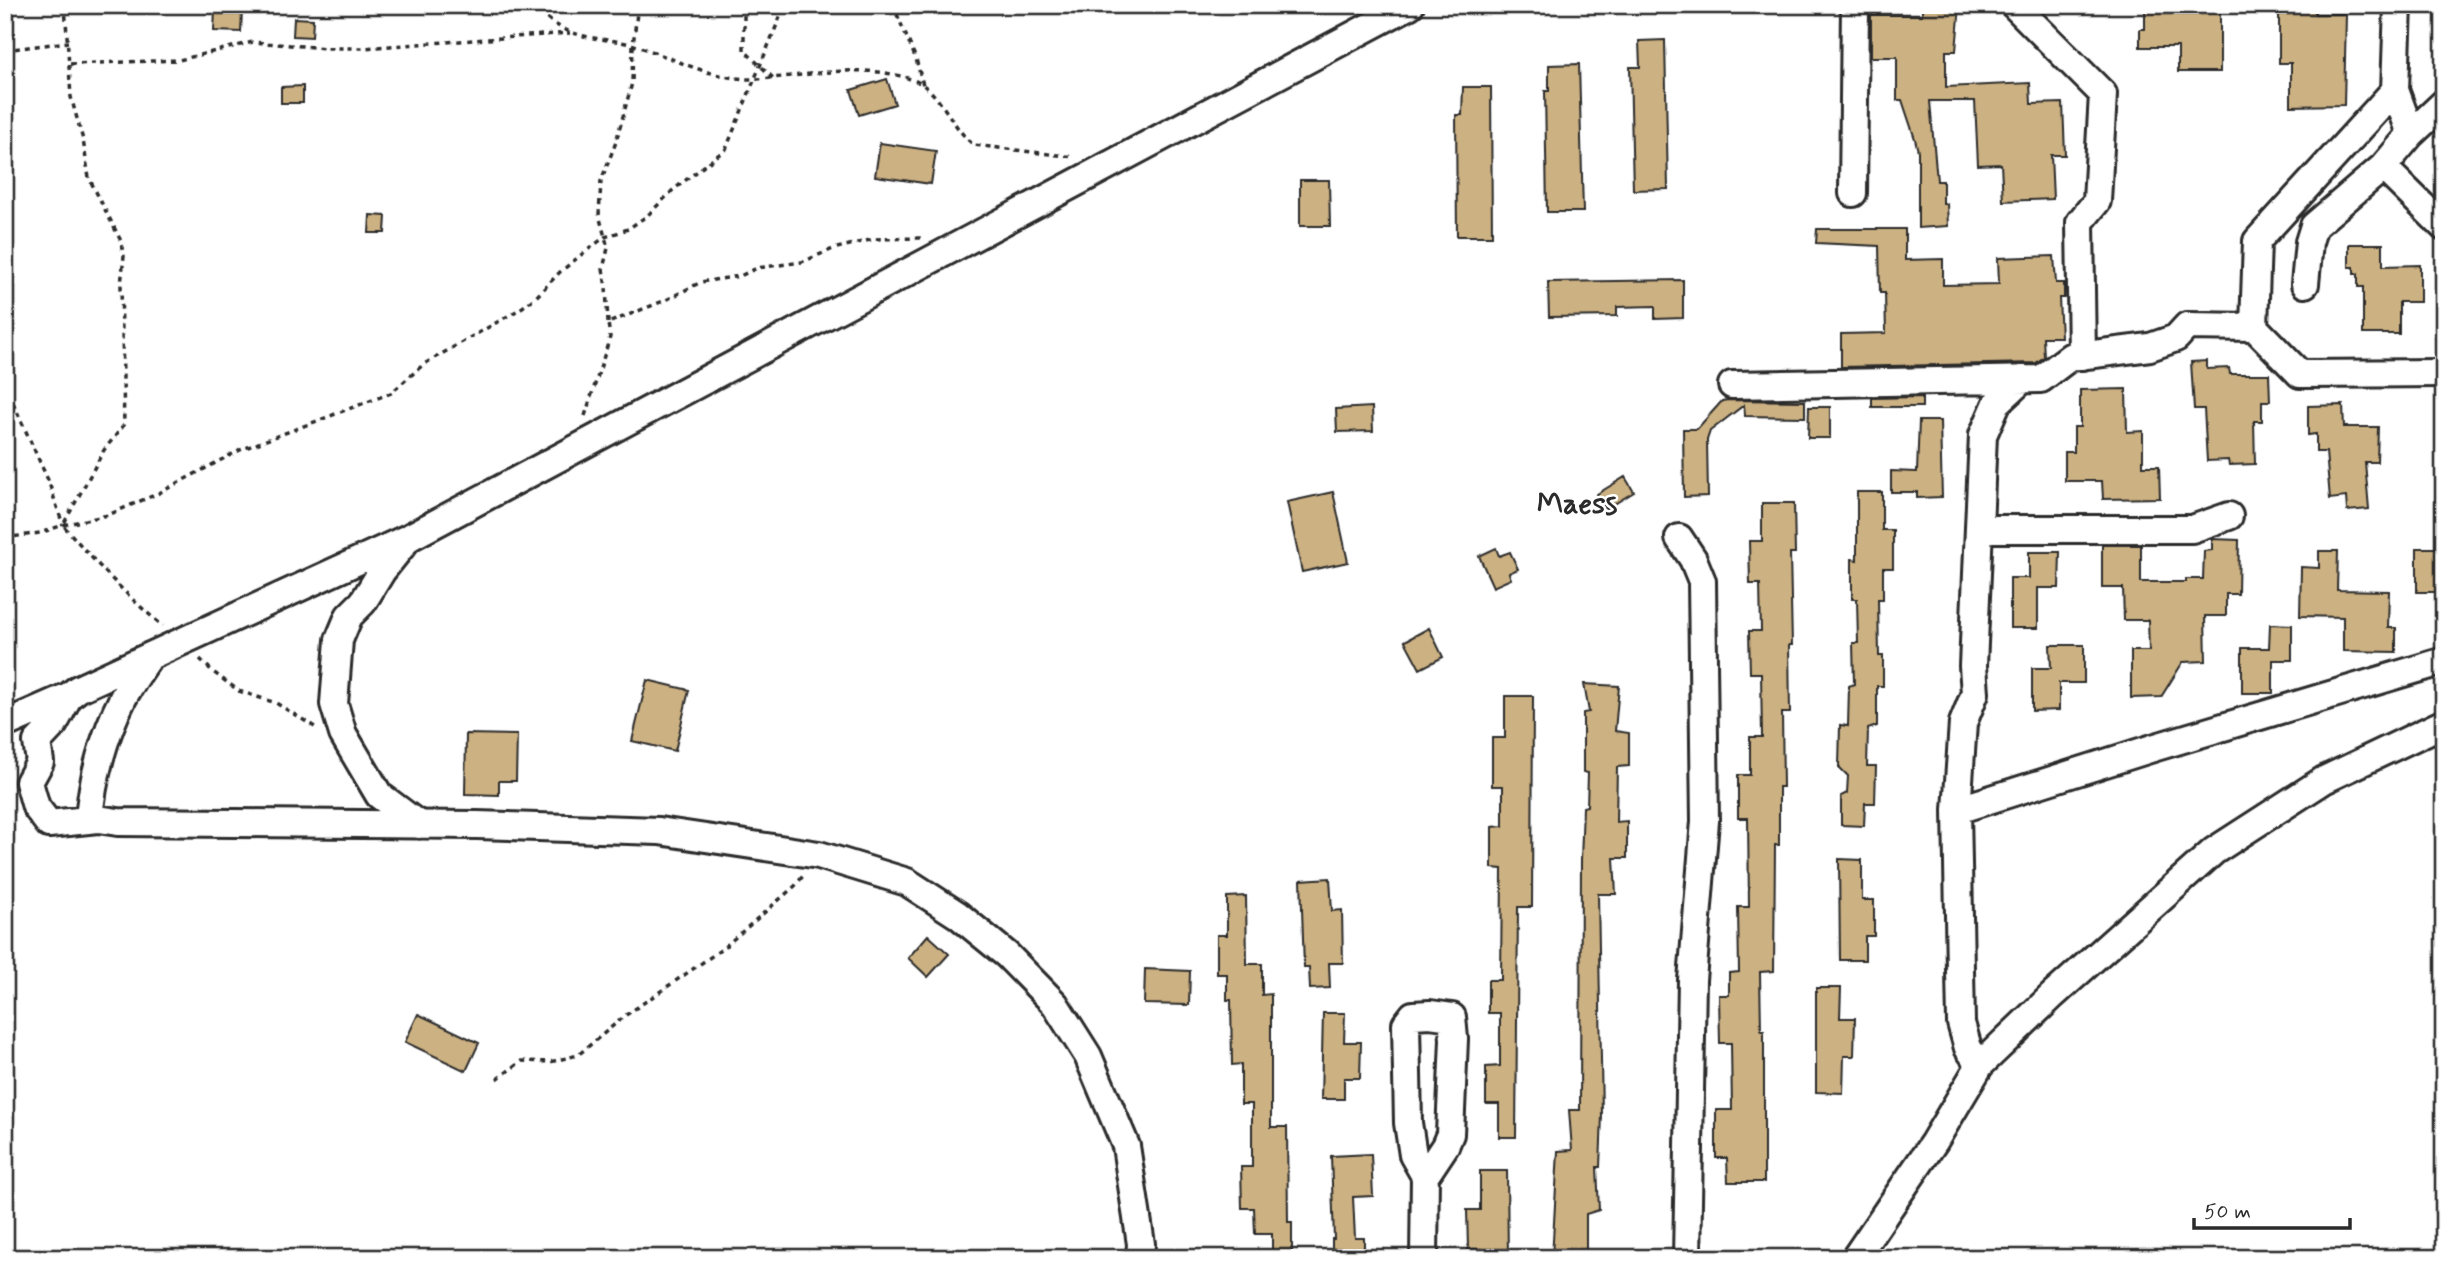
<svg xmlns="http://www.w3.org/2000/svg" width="2449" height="1263" font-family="Mynerve,sans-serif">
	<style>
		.building { fill: #ccb182; stroke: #2b2b2b; stroke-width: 2 }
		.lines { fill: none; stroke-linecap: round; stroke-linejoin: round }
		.minor-casing { stroke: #2b2b2b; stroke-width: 32 }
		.path { stroke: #2b2b2b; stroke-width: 3.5; stroke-dasharray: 5 5; stroke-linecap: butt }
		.minor { stroke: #fff; stroke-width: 26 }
		.labels { text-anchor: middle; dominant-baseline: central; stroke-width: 5; stroke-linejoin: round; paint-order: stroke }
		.quarter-label { font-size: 30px; font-weight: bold; fill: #2b2b2b; stroke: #fff }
	</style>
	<rect width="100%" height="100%" fill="#fff"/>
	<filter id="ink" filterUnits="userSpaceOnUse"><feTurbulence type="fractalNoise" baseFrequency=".0143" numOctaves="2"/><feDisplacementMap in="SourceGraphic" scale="14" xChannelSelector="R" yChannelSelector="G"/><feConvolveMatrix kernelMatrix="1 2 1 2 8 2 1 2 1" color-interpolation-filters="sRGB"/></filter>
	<g filter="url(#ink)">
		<path class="building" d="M1922 5H1960L1956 51H1946V87L2030 83 2031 104 2063 103 2065 155H2051L2053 199 2003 201 2001 164 1978 165 1975 101H1930L1937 181H1943V204H1947L1948 226 1918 228V151L1915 139 1902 100H1897V57H1871V15H1922Z
			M2145 5 2220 6V72H2178V47H2140V29H2145Z
			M2279 5H2315V14H2346L2344 105 2291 106V63H2279Z
			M215 10 242 11 241 32 214 31Z
			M294 18 313 19 312 37 293 36Z
			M1665 40 1668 189 1633 190 1630 67H1640L1639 41Z
			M1579 64 1583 212H1547L1545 91H1549V65Z
			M887 79 895 104 859 115 851 90Z
			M303 86V103H281V87Z
			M1463 87H1491L1492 236H1457L1456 115H1462Z
			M880 143 936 151 931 184 875 176Z
			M1300 180H1329L1330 226H1300Z
			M370 215 386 216 385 233H369Z
			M1817 229H1905V260L1943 259V285L1999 284 1998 258 2054 256 2056 283H2064V298H2059L2061 337H2043L2044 357 2036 363 1841 367V334L1886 333 1885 293H1880L1879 246 1816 243Z
			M2349 244H2383V266L2420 265V302H2399V334H2363V287H2358V274H2354V267H2349Z
			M1683 280V318L1655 319V306L1617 307V316L1549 317 1548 282Z
			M2207 361V369L2229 368 2230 374H2269L2270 401H2262V421H2254L2255 464 2229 465 2228 460 2207 461 2204 409H2194L2191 362Z
			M2126 389 2127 432 2143 431V466H2159L2160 498 2103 499 2102 481H2065V452H2074V427H2080V390Z
			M1922 397V407H1872V398Z
			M1728 400 1805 401V417L1745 416 1744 405 1710 431 1707 440 1708 496 1684 497 1683 429H1697L1722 401Z
			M2343 405 2344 427H2378L2377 462H2365L2369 509 2347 511 2346 497 2330 499 2326 452H2316V434L2308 435V406Z
			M1372 407 1373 431 1337 432 1336 409Z
			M1809 407H1830V438H1808Z
			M1919 421H1940L1942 497 1917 498V492H1891V471L1917 472Z
			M1625 477 1634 492 1606 509 1597 494Z
			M1333 492 1348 562 1302 572 1287 502Z
			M1857 492H1882V530H1893V568H1883V599H1878L1879 656H1883V686H1877V726L1868 729 1867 766H1876L1875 803H1865L1864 826 1841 825V796L1847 793 1848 776 1839 767 1840 725 1848 726 1849 686 1854 684 1853 643H1858L1857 599H1852V559L1857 560Z
			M1762 503H1794L1795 553H1790L1792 645H1789L1790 713H1782L1783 787H1779V845H1775L1774 971 1760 972 1761 1031H1764V1182H1728L1727 1158H1716V1110H1732L1731 1043H1720L1719 995H1729V973L1739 972 1738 907H1749L1748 818H1738V775H1750V737H1762L1761 673H1750L1749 631H1761L1760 584H1750L1749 541H1762Z
			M2212 539 2239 540 2238 594H2226V616H2205L2206 661 2183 662 2161 697 2131 698V651H2149L2148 620H2124L2123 588H2102V545H2141V582H2186V579H2203L2204 551 2212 550Z
			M1496 548 1499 556 1510 552 1518 569 1509 573 1511 579 1493 587 1479 556Z
			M2417 548H2444V592H2417Z
			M2319 551H2338L2337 590 2389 591 2388 628H2396V652L2343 651V617L2300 616 2301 567 2319 568Z
			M2029 552H2060L2059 588H2038V628H2010V578H2029Z
			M2270 624 2292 625V660H2273V693H2242V648H2269Z
			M1429 628 1443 657 1420 669 1405 641Z
			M2050 645H2084V683H2059V710L2032 711V668H2051Z
			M647 680 689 690 675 751 632 741Z
			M1584 684 1619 686 1615 731 1629 733V766L1617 767 1616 822 1627 821V858H1614L1616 894H1598L1602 1115 1600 1167H1597L1599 1210 1586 1214V1258H1552L1558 1151 1572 1150 1569 1110H1580L1581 860 1583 807 1587 806 1588 773 1583 772V713L1589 712Z
			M1505 696H1533L1532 907H1518L1516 1137H1499V1104H1486V1067L1500 1066V1013H1488V980H1501L1502 869 1492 868V827L1503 826V786H1492V738H1505Z
			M466 734 517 735 516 781H499V795L465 794Z
			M1839 859 1862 860V900H1874V936H1865V960H1840Z
			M1330 878 1332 911 1342 910 1343 963H1329L1330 988 1310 989 1309 967H1304L1301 880Z
			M1246 896 1247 964H1262V995L1271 994V1127H1287L1288 1222H1292V1257H1272V1234H1255L1254 1208H1242L1241 1167H1252V1104H1241V1064L1232 1065 1231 1000H1227V974H1217V935H1227V897Z
			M928 935 949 954 928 977 908 958Z
			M1145 969 1190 971 1189 1005 1144 1004Z
			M1816 988H1841L1840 1018H1855L1854 1056H1844L1843 1093 1816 1092Z
			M1323 1013H1345L1344 1042H1361L1360 1078H1344V1099H1321Z
			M418 1014 479 1043 466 1071 405 1042Z
			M1371 1154 1373 1196 1353 1197 1355 1238H1364V1258H1332V1239H1334L1331 1156Z
			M1480 1171H1507L1508 1258H1480V1249H1468L1467 1210H1480Z"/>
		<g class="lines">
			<defs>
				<path id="minor" d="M2014 5 2103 94 2097 201 2080 222 2082 356
					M2398 5 2395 90 2411 134
					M2395 90 2257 241 2254 327 2300 374 2444 373
					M2383 167 2444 227
					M1853 193 1855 5
					M2305 284 2309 242 2314 226 2383 167 2411 134 2444 103
					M1732 385 2041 379 2070 357 2150 347 2176 338 2187 326 2254 327
					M1979 529H2192L2229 516
					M1679 538 1693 559 1702 581 1705 821 1692 980 1687 1258
					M406 541 382 571 363 602 349 616 339 640 334 704 343 734 379 795 419 825
					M5 724 69 696
					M1957 810 2156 747 2444 661
					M89 820C92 779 104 735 123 698 131 683 141 669 150 656
					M1980 1065 1968 1048 1961 1023 1957 810 1963 723 1975 693 1973 666 1983 435 1997 403 2023 379
					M1140 1258 1141 1244 1126 1146 1088 1056 1055 1004 1007 955 958 915 907 882 819 855 659 831 477 825 118 822 98 819 49 824 36 807 29 782 40 762 37 742 54 724 69 696 78 689 410 537 1410 5
					M1424 1258 1425 1176 1445 1146 1450 1134 1454 1039 1452 1017 1430 1014 1413 1015 1406 1024 1408 1123 1413 1155 1425 1176
					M1855 1258 1934 1142 1980 1065 2052 996 2214 851 2324 780 2444 723"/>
			</defs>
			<use href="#minor" class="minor-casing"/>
			<path class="path" d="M65 5 71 97 83 140 89 178 120 239 124 256 121 285 124 425 104 450 63 525C94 561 126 596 163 626
				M532 5C544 16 556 27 571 32 591 40 614 39 634 45 675 58 711 80 755 79 809 77 861 61 913 80 939 88 952 129 974 145L1074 157
				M744 5V50L773 78
				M893 5 916 59 923 85
				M5 50 68 42
				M70 64 179 60 253 42 326 48H363L570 33
				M608 323 606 287 603 269 608 248 599 215 601 181 616 142 632 83 633 45 638 5
				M5 385 48 480 63 525
				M585 416 610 337 608 323 666 300 701 282 740 276 757 268 802 262 833 249 874 239 921 238
				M5 538 40 533 63 525 108 515 159 493 240 450 391 393 424 364 520 309 536 297 560 272 586 251 605 237 628 229 648 215 673 190 726 149 785 5
				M200 659 213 672 239 691 276 703 318 729
				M497 1079 522 1061 550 1062 578 1055 626 1015 722 949 795 886 803 876"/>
			<use href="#minor" class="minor"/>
		</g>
	</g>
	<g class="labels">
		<g class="quarter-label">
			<text x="1577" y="504">Maess</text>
		</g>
	</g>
	<rect width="2449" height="1263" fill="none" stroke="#fff" stroke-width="28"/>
	<rect x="14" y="14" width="2421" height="1235" fill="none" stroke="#2b2b2b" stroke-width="2.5" filter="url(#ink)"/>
	<path d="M2194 1218v10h156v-10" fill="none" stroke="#2b2b2b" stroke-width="3.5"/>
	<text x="2204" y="1218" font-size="21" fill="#2b2b2b" stroke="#ffffff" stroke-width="5" paint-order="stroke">50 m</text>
</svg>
